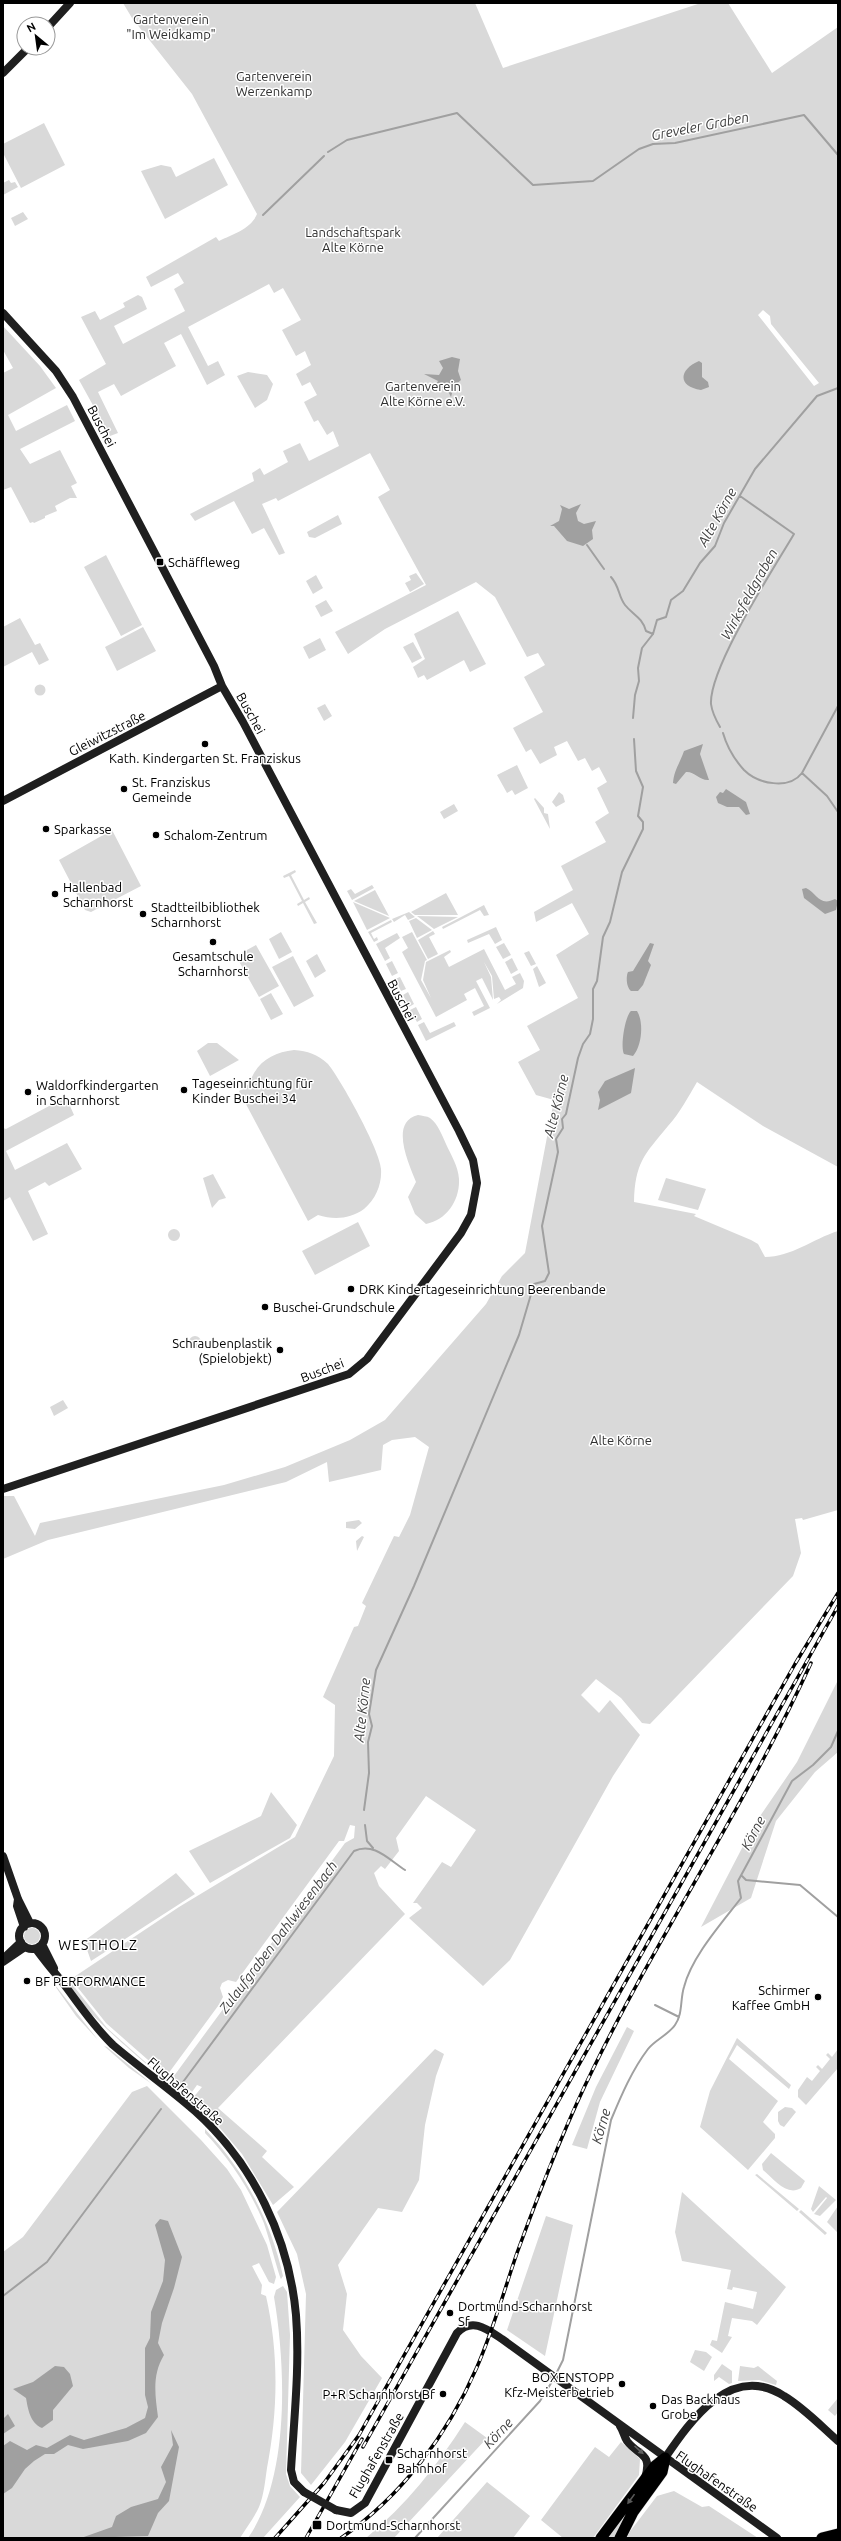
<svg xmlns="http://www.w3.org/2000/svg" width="841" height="2541" font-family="Ubuntu,sans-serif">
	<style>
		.green { fill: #d9d9d9; fill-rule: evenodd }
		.water { fill: #a0a0a0 }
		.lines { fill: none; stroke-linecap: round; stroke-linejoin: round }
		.stream { stroke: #a0a0a0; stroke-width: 2 }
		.highway-casing { stroke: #dbdbdb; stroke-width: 12 }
		.secondary { stroke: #1f1f1f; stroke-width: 8 }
		.highway { stroke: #000; stroke-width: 11 }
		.rail-casing { stroke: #000; stroke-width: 3.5 }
		.rail { stroke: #fff; stroke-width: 2; stroke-dasharray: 6; stroke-linecap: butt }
		.secondary-bridge { stroke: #1f1f1f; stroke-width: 8 }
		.oneway { fill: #626262 }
		.oneway2 { fill: #595959 }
		.poi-dot { fill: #000; stroke: #fff; stroke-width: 1.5 }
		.labels { text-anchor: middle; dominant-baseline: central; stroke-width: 3; stroke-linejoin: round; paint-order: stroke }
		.park-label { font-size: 13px; fill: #303030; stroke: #fff }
		.street-label { font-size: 13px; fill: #000; stroke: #fff }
		.poi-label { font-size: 13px; fill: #000; stroke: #fff; text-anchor: start }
		.water-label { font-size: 14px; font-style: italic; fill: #414141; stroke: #fff }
		.neighbourhood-label { font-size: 14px; letter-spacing: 1px; fill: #000; stroke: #fff }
	</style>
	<rect width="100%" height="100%" fill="#fff"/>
	<path class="green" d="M123 3H475L503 68 701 3H728L772 73 838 27V1167L763 1126 697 1082C688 1097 680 1113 668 1126 644 1155 635 1163 634 1202L696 1214 694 1216 751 1240 758 1244 765 1257C791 1257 813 1239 838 1231V1510L803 1520 802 1518 795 1519 801 1553 793 1576 650 1724 642 1723 621 1698 596 1679 581 1695 599 1713 610 1700 640 1735 613 1776 510 1960 483 1986 409 1918 422 1908 417 1903H413L442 1862 451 1867 476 1830 426 1796 396 1838 399 1851 385 1869 381 1866 374 1873 379 1886 405 1914 218 2108 267 2151 262 2157 294 2187 273 2205 242 2154 208 2114 192 2099 202 2087 197 2085 192 2092 189 2089 185 2093 171 2080 345 1843 354 1838 355 1826 350 1825 344 1841H339L236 1982 228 1980 222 1983 220 1988 223 1997 218 2006 168 2074H164L106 2023 71 1979 179 1907 295 1837 334 1756 335 1705 323 1697 354 1627 358 1626 366 1606 362 1603 394 1536 399 1537 410 1515 429 1447 415 1437 392 1440 383 1445 381 1470 329 1482 327 1462 286 1482 48 1540 3 1559V1496H14L35 1536 40 1523 224 1485 285 1467 350 1440 385 1420 486 1304 502 1276 525 1253 554 1100 536 1095 518 1062 540 1050 527 1026 578 998 556 955 589 934 572 903 536 922 534 912 573 890 561 866 606 842 595 822 609 813 597 788 607 782 599 767 592 771 585 758 578 761 567 741 554 747 557 755 540 764 531 749 526 752 513 728 543 712 524 677 545 665 538 653 527 657 495 597 476 582 385 629 348 654 335 632 426 585 378 497 390 490 370 453 278 501 276 498 262 504 285 553 279 555 264 528 252 534 234 501 195 521 190 514 254 481 252 473 260 468 264 475 288 462 283 451 300 443 309 461 339 446 333 431 327 435 318 420 314 422 304 402 317 395 310 382 302 386 296 374 311 365 305 351 296 356 282 330 301 320 283 288 274 293 269 284 188 327 208 366 218 361 225 375 207 385 181 334 164 343 176 366 121 396 114 384 98 392 118 433 110 436 79 380 106 364 81 317 95 311 100 320 125 307 123 303 138 295 142 297 147 309 114 326 123 344 185 311 174 289 184 283 178 273 151 287 146 277 216 237 219 241C233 234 251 229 257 214L192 94 132 18ZM763 310 770 316 771 324 819 383 814 386 758 315Z
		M44 123 65 165 21 188 3 153V144Z
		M214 158 228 185 165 219 141 171 161 165 171 167 176 177Z
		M9 180 11 183 15 182 18 187 3 195V183Z
		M23 212 28 219 15 226 11 218Z
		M3 326 40 366 56 388 8 415 16 431 67 405 75 421 20 449 30 464 60 450 77 483 71 486 77 498H70L55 506 57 511 45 516V518L34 523 33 522 30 523 11 487 3 490V373L13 368 3 350Z
		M248 372 267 375 273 384 267 400 255 408 237 376Z
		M338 515 342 524 315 538 309 537 307 532Z
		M106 555 142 625 121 636 84 567Z
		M416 573 424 584 410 592 405 583 411 580 409 576Z
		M316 575 323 588 313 594 306 581Z
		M326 600 333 611 321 617 315 606Z
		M458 611 486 664 470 672 464 660 427 680 424 675 418 678 413 667 425 659 414 634Z
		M20 618 35 645 40 643 49 660 39 665 32 652 3 667V627Z
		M143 627 156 651 117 671 105 647Z
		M320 638 326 650 309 659 303 647Z
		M413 642 422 658 412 663 403 647Z
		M34.5 690a5.5 5.5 0 1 1 11 0a5.5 5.5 0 1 1-11 0Z
		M325 704 332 716 324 721 317 708Z
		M517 765 528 788 515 795 512 790 507 793 497 775Z
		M559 792 563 795 565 802 556 807 552 802Z
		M535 798 544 808V813L548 814 550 829 534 799Z
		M454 804 458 811 444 819 440 812Z
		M112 830 141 886 91 912 85 910 59 860Z
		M295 870 296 872 291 875 304 900 309 897 310 899 305 902 317 923 314 924 303 903 298 906 297 904 302 901 289 876 284 878 283 876Z
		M372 885 374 888 352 900 347 891 351 889 355 894Z
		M375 890 389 916 354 901Z
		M446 893 458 915H415L411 912Z
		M353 902 390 918 367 930Z
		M484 905 489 915 484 916 480 910 443 929 442 927Z
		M409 912 415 917 408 920 405 915 394 922 392 919Z
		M417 916 458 917 434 929Z
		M416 918 432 930 417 938 409 921Z
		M391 920 392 922 371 933 374 939 377 937 378 940 374 942 368 932Z
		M496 927 502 940 495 944 489 934 468 943 467 940Z
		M433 931 435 934 429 937 438 954 428 959 418 940Z
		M281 932 292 952 279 959 269 939Z
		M412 932 427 960 425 961 421 980 431 998 423 980 426 962 450 950 451 952 444 957 449 967 484 949 505 990 516 984 512 977 520 973 524 981 523 988 497 1004 501 1000 499 997 494 999 492 976 484 962 491 977 493 1000 482 978 476 981 490 1008 474 1016 472 1012 484 1006 475 988 464 994 467 1000 436 1017 402 952 408 948 402 937Z
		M397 933 400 938 385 948 390 958 385 961 376 944Z
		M504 943 511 955 503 959 496 947Z
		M256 945 279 986 259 997 236 956Z
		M529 951 536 964 531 966 524 953Z
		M317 954 326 971 315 978 306 961Z
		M293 956 314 996 294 1007 272 967Z
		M512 958 518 970 511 974 505 962Z
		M392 961 398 973 392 976 386 964Z
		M537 966 546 983 539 987 533 969Z
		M400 977 406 989 401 991 395 979Z
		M408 992 414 1004 409 1007 403 995Z
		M271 993 283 1014 271 1020 260 999Z
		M416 1007 422 1019 417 1022 410 1010Z
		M424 1022 430 1033 454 1022 456 1026 426 1041 418 1025Z
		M208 1043H217L239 1060 210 1076 197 1051Z
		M294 1050C308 1051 317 1054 328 1064 341 1080 380 1150 381 1169 382 1184 376 1199 364 1209 350 1219 334 1220 318 1215L308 1221 239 1091C250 1086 249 1082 254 1073 263 1058 277 1052 294 1050Z
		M66 1097 74 1115 6 1151 15 1170 67 1143 82 1169 49 1186 45 1182 28 1191 48 1234 33 1241 10 1197 3 1201V1128L6 1129Z
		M418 1115C422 1116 427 1116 430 1118 438 1124 442 1135 446 1144 451 1155 458 1166 459 1179 460 1200 447 1220 426 1224L415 1214 408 1197 416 1182C409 1164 389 1122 418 1115Z
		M213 1174 226 1198 219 1200 212 1208 203 1178Z
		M666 1178 706 1189 698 1210 658 1200Z
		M358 1222 370 1246 315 1275 302 1251Z
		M168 1235a6 6 0 1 1 12 0a6 6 0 1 1-12 0Z
		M189 1342a6 6 0 1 1 12 0a6 6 0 1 1-12 0Z
		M63 1400 68 1408 54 1416 50 1407Z
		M359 1520 362 1523 355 1529 346 1528V1522Z
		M362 1536 364 1537 357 1551 356 1541Z
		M838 1680V1752L815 1772 776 1821 751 1898 701 1927 754 1825 797 1762Z
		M271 1792 297 1825 290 1838 210 1883 189 1851 261 1816Z
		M176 1873 195 1894 91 1961 84 1941Z
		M24 1936a8 8 0 1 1 16 0a8 8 0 1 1-16 0Z
		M68 1979 107 2028 161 2076C146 2064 63 1995 68 1979Z
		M55 1986H56L98 2040 76 2016Z
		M627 2027 634 2031 600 2102 587 2149 572 2145 596 2087Z
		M737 2038 791 2085 789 2089 737 2045 729 2059 778 2101 763 2122 775 2134V2138L748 2170 700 2127 710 2091Z
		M104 2046 107 2047 152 2084 129 2068Z
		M435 2049 444 2054 436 2076 425 2125 419 2180 402 2212 378 2208 338 2265 347 2294 343 2330 361 2356 382 2378 345 2442 311 2485 301 2473 306 2294 297 2254 277 2212Z
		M838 2049V2068L806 2105 798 2097V2090L807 2077 812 2081 820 2071 816 2067 818 2065 822 2069 830 2059 826 2055 828 2053 832 2057Z
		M147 2086 201 2140 227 2169 241 2190 267 2245 276 2277 274 2284 269 2282 259 2263 252 2266 262 2285 261 2294 266 2296C279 2353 278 2411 267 2468 265 2481 264 2495 259 2507 254 2518 246 2528 240 2538H3V2252L23 2237 132 2092Z
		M785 2107 792 2108 796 2112 784 2127 780 2125 778 2121V2112Z
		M205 2129C244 2170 271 2221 283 2276L281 2279C279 2276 267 2230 263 2221 249 2188 229 2158 205 2133Z
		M771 2153 805 2181 801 2188C787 2197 774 2179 763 2170L762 2164Z
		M757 2174 799 2209 797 2211 755 2175Z
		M819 2186 836 2200 820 2216 814 2214 827 2198 826 2197 813 2212 811 2209Z
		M682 2192 786 2287 757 2325 752 2321 732 2318 728 2336 732 2337 722 2353 710 2345 712 2340 717 2341 725 2302 753 2309 757 2292 733 2287 732 2290 727 2289 731 2270 682 2261 675 2232Z
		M838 2206V2233L827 2222Z
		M801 2210 827 2233 825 2235 799 2212Z
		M546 2216 573 2225 545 2356 507 2330Z
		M283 2286 287 2292 290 2335 286 2474 290 2486 300 2497 263 2538H248C290 2478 286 2367 274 2297L276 2290Z
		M695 2350 706 2352 712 2357 704 2371 690 2362Z
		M722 2364 732 2371V2383L729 2384 719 2377 714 2381V2375Z
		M740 2366 754 2368 758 2366 777 2381 776 2385 759 2380 738 2381Z
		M838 2398V2412L835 2416 828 2410Z
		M465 2422 487 2438 394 2538H366C406 2505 437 2466 465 2422Z
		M621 2442 640 2459 639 2475 593 2538H563L541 2520 595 2447 609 2457Z
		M487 2482 530 2516 513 2538H437Z
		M674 2491 702 2507 709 2506 758 2538H625L657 2496Z
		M629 2509 615 2538H606Z"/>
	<path class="water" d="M452 357 460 359 458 371 461 380 454 386 451 397 447 389 440 387 434 388 438 381 424 374 439 375 443 368 439 361Z
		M699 361 702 363V377L708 382 709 387 701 390C678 387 678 370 699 361Z
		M581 504 576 513 578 521 584 524 596 521 592 530 593 539 583 546 567 541 554 526H550L559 521 562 509 560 505 569 509Z
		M703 744 700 754 709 780C700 781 694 771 686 772L676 784 673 783C674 770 680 763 684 751Z
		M726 789 746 802 750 814 746 815 739 807H727L718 803 716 797 720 792 723 793Z
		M806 888C817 893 819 907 835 899L838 901 836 910 825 914 804 898 802 889Z
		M650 943 654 944 648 961 651 965 643 985 638 991H631C626 987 626 976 628 972L633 971Z
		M631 1011H637C644 1022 642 1046 633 1056L624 1054C620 1047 625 1016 631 1011Z
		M635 1068 631 1093 598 1110 600 1100 598 1092 605 1081Z
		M160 2219 168 2221 182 2257 174 2288 162 2323 158 2343 164 2355C152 2375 155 2394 158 2417L146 2433 128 2441 83 2449 68 2445 54 2454H45L34 2461 25 2469 12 2488 3 2494V2446L10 2441 27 2450 36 2445 47 2448 70 2435 84 2440 126 2428 145 2418 148 2407 145 2395V2348L150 2338 151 2312 163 2281 165 2260 155 2225Z
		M55 2366 64 2367 70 2374 73 2386 53 2410V2420L42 2428C30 2423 28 2409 26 2398L13 2389 33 2382Z
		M8 2414 15 2426 3 2434V2419Z
		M171 2430 179 2447 169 2501 158 2513 148 2536 81 2538 112 2527 116 2516 131 2507 158 2499 166 2482 161 2467 173 2445Z"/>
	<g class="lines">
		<path class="stream" d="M328 152 347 140 457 113 533 185 593 181 639 149 653 144 675 143 804 115 838 155
			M263 215 324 156
			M587 545 604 569
			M611 577C620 587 618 596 625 605 633 615 642 617 646 631L653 634
			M633 718 635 695 639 681 638 668 642 648 653 634 657 620 666 617 671 600 683 591 700 563 715 546 724 523 755 469 817 396 838 388
			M720 727C716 720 712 712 711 704 709 668 774 568 794 534L740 496
			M723 733C727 747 734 759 744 770 758 784 789 790 802 773L838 706
			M802 773 827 796 838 812
			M364 1810 369 1773 368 1742 372 1726 369 1714 376 1670 414 1586 519 1335 534 1284 545 1281 549 1273 542 1226 558 1152 556 1139 563 1128 562 1119 566 1114 578 1058 583 1044 590 1034 593 1019V989L597 981 603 937 610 922 622 872 643 829V822L638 816 643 787 636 771 634 739
			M365 1825 367 1841 373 1848
			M742 1876 746 1880 800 1885 838 1917
			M655 2005 679 2017
			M183 2082 354 1851C374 1842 388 1859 405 1870
			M3 2296 47 2262 161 2109
			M555 2376 563 2360 611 2120C621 2096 632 2070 648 2049 655 2040 668 2035 675 2025 683 2014 680 1999 684 1987 692 1956 722 1923 741 1898L738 1881 792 1781 813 1765 831 1747 838 1731
			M415 2538 540 2401 553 2380"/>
		<defs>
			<path id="highway" d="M601 2538 655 2466 665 2458
				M620 2538 633 2512 662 2472 665 2458
				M822 2538 838 2534"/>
		</defs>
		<use href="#highway" class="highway-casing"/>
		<path class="secondary" d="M48 27 70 3
			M3 73 28 48
			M3 313 56 371 73 397 214 666 222 686 243 722 459 1131 473 1160 477 1183 471 1215 461 1233 367 1359 349 1374 3 1489
			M3 801 222 686
			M3 1856 18 1899 30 1923
			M18 1899 17 1906 24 1927
			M19 1936a13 13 0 1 1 26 0a13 13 0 1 1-26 0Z
			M42 1944 54 1968
			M36 1949C42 1957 48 1965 55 1973 75 1997 90 2023 113 2045 140 2068 169 2088 195 2111 253 2163 289 2238 296 2315 300 2366 294 2419 291 2470L294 2482 304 2492
			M3 1959 21 1942
			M3 1962 25 1947
			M620 2426C623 2430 624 2436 627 2441 638 2456 653 2452 645 2478
			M665 2458C691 2420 731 2362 784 2396 804 2408 821 2426 838 2441
			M336 2510 351 2513 365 2503 457 2333C472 2317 487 2329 502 2339L777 2538"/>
		<use href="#highway" class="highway"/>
		<defs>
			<path id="rail" d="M363 2447 838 1606
				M275 2538 324 2483 359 2435 795 1664 838 1593
				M306 2538 362 2439
				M341 2538C402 2496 448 2434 477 2367 493 2330 504 2291 517 2253 540 2190 564 2127 594 2067 661 1930 748 1802 811 1663"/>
		</defs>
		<use href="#rail" class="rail-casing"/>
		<use href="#rail" class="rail"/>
		<path class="secondary-bridge" d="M304 2492 336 2510"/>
	</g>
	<defs><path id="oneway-solid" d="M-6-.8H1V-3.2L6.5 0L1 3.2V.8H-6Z"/></defs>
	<use class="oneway" href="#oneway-solid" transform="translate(639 2450) rotate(42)"/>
	<use class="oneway2" href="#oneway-solid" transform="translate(631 2499) rotate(126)"/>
	<g class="poi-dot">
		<rect x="156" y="558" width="8" height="8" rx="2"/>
		<circle cx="205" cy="744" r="4"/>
		<circle cx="124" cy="789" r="4"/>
		<circle cx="46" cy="829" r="4"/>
		<circle cx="156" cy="835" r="4"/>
		<circle cx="55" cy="894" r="4"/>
		<circle cx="143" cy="914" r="4"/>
		<circle cx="213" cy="942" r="4"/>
		<circle cx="184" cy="1090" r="4"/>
		<circle cx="28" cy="1092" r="4"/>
		<circle cx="351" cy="1289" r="4"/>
		<circle cx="265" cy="1307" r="4"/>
		<circle cx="280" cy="1350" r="4"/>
		<circle cx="27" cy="1981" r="4"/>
		<circle cx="818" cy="1997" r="4"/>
		<circle cx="450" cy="2313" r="4"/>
		<circle cx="622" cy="2384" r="4"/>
		<circle cx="443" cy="2394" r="4"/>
		<circle cx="653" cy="2406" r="4"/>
		<rect x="385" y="2456" width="8" height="8" rx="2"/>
		<rect x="312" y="2520" width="10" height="10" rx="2"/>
	</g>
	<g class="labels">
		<g class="park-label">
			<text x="171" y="19">Gartenverein<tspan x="171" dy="15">"Im Weidkamp"</tspan></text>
			<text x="274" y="76">Gartenverein<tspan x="274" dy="15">Werzenkamp</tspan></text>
			<text x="353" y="232">Landschaftspark<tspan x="353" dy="15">Alte Körne</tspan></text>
			<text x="423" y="386">Gartenverein<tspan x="423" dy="15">Alte Körne e.V.</tspan></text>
			<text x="621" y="1440">Alte Körne</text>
		</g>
		<g class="street-label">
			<text transform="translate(102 426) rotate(62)">Buschei</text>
			<text transform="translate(251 713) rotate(61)">Buschei</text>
			<text transform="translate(107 733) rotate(-27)">Gleiwitzstraße</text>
			<text transform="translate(402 1000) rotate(62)">Buschei</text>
			<text transform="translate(322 1370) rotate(-21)">Buschei</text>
			<text transform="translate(186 2091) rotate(41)">Flughafenstraße</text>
			<text transform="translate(376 2455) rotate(-60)">Flughafenstraße</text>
			<text transform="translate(717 2481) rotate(35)">Flughafenstraße</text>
		</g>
		<g class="poi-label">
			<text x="168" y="562">Schäffleweg</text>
			<text x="205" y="758" text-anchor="middle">Kath. Kindergarten St. Franziskus</text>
			<text x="132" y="782">St. Franziskus<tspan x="132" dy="15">Gemeinde</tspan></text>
			<text x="54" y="829">Sparkasse</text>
			<text x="164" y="835">Schalom-Zentrum</text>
			<text x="63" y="887">Hallenbad<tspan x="63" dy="15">Scharnhorst</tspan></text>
			<text x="151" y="907">Stadtteilbibliothek<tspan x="151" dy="15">Scharnhorst</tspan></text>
			<text x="213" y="956" text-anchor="middle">Gesamtschule<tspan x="213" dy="15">Scharnhorst</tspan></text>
			<text x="192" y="1083">Tageseinrichtung für<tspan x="192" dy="15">Kinder Buschei 34</tspan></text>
			<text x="36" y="1085">Waldorfkindergarten<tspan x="36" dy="15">in Scharnhorst</tspan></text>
			<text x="359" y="1289">DRK Kindertageseinrichtung Beerenbande</text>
			<text x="273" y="1307">Buschei-Grundschule</text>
			<text x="272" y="1343" text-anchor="end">Schraubenplastik<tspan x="272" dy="15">(Spielobjekt)</tspan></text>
			<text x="35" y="1981">BF PERFORMANCE</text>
			<text x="810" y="1990" text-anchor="end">Schirmer<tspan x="810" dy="15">Kaffee GmbH</tspan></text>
			<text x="458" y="2306">Dortmund-Scharnhorst<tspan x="458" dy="15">Sf</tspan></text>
			<text x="614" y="2377" text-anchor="end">BOXENSTOPP<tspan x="614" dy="15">Kfz-Meisterbetrieb</tspan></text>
			<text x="435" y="2394" text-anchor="end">P+R Scharnhorst Bf</text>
			<text x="661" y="2399">Das Backhaus<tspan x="661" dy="15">Grobe</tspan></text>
			<text x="397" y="2453">Scharnhorst<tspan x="397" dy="15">Bahnhof</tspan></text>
			<text x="326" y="2525">Dortmund-Scharnhorst</text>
		</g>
		<g class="water-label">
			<text transform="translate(700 126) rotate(-11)">Greveler Graben</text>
			<text transform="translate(717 517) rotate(-61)">Alte Körne</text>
			<text transform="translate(749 594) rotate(-61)">Wirksfeldgraben</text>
			<text transform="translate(556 1106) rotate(-76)">Alte Körne</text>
			<text transform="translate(362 1710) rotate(-84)">Alte Körne</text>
			<text transform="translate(753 1833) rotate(-62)">Körne</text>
			<text transform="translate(278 1937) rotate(-53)">Zulaufgraben Dahlwiesenbach</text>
			<text transform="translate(601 2126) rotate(-74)">Körne</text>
			<text transform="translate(498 2433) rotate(-47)">Körne</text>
		</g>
		<g class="neighbourhood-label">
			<text x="98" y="1945">WESTHOLZ</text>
		</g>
	</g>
	<rect width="841" height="2541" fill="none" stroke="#000000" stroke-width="8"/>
	<g transform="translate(36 36) rotate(331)"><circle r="19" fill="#ffffff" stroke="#999999"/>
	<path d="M0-3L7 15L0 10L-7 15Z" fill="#000000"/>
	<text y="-6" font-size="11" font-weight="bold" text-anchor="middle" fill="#000000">N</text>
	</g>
</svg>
